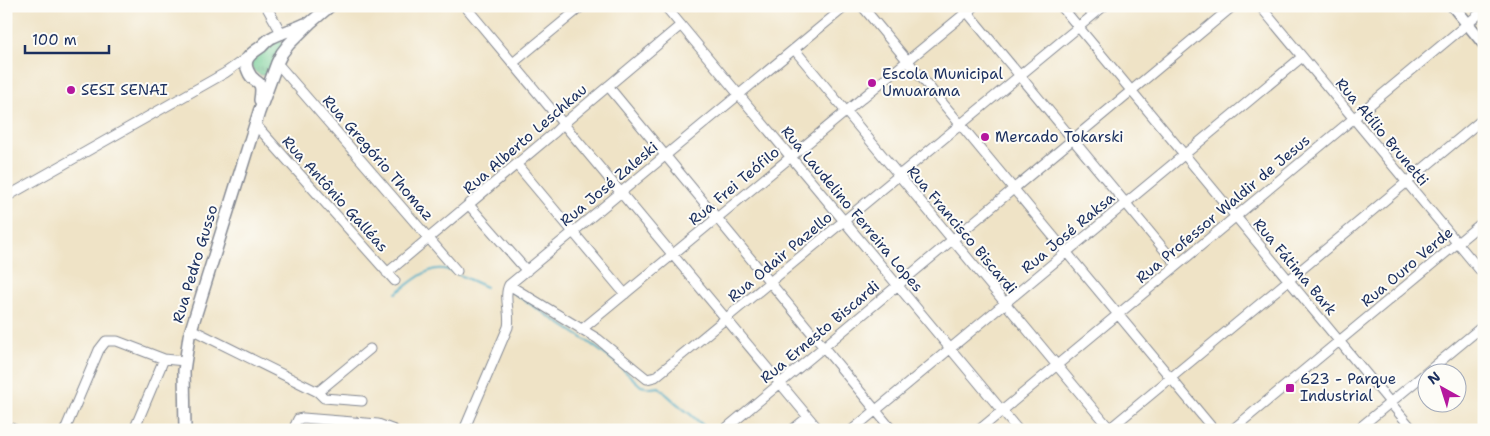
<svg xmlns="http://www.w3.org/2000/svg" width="1490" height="436" font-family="'Shantell Sans',sans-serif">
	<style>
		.grass { fill: url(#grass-tufts); stroke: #467e79 }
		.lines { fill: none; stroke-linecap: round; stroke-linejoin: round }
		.stream { stroke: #44a9c4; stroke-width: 2 }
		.minor-casing { stroke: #858992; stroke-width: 11 }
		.major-casing { stroke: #858992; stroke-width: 14 }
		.minor { stroke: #fff; stroke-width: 9 }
		.major { stroke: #fff; stroke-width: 11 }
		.poi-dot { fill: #b5179e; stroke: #fdfcf7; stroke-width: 2 }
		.labels { text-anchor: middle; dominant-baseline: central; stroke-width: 4; stroke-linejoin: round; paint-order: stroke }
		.poi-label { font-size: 15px; fill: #1b2f5e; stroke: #fdfcf7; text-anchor: start }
		.street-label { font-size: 15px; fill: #1b2f5e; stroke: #fdfcf7 }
	</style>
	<defs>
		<pattern id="grass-tufts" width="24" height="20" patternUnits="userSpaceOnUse" patternTransform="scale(1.25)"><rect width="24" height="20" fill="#72cc94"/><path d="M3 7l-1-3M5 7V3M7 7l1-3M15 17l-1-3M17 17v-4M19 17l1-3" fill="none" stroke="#5da67c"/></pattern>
	</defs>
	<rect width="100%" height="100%" fill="#fdfcf7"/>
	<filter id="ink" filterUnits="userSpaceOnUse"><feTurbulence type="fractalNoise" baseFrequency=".02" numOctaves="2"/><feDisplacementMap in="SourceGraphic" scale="10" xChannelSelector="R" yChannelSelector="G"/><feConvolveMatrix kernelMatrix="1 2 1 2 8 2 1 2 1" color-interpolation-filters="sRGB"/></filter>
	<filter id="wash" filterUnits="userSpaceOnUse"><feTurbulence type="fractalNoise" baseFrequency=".0096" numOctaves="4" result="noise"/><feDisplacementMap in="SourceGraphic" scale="20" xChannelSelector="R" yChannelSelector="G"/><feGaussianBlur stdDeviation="1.12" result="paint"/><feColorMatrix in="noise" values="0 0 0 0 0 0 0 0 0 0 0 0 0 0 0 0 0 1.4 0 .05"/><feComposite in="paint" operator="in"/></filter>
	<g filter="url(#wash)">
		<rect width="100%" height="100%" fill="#efe3c6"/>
		<path class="grass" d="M279 39 283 45 267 75C259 76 255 73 251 66L252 59 268 48 273 42Z"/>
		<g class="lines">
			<path class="stream" d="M457 274 486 287
				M510 291 587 341 615 362 641 386 651 388 659 387C669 397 679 406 690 414 697 420 702 425 709 430
				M396 293C414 281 431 261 453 272"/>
		</g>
	</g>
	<g filter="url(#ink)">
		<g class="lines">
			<defs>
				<path id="minor" d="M266 6 282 34
					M465 6 819 430
					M665 6 1018 430
					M862 6 1214 430
					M962 6 1177 265
					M1061 6 1413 430
					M1260 6 1484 275
					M794 49 1109 428
					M277 63 457 271
					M513 63 582 6
					M608 86 892 430
					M255 124 395 281
					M517 165 625 294
					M6 197 225 73 249 56
					M469 205 527 271
					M387 273 555 132 563 124 681 25
					M509 285 598 339 647 379 655 377 1104 6
					M191 329 318 392 324 398 362 401
					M581 330 974 6
					M318 392 370 349
					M6 426 16 430
					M65 430 99 350 106 341H117L164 359 185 361
					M134 430 164 359
					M293 430 298 419 303 418 378 424 394 430
					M464 430 508 327C511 314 503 297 509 285L846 6
					M724 430 1233 6
					M792 430 808 417
					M852 430 1302 57
					M979 430 1484 10
					M1108 430 1484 118
					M1232 430 1484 221
					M1357 430 1484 325"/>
				<path id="major" d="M1453 6 1484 44
					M260 100C264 75 254 87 248 71 242 59 252 53 261 47 265 43 268 39 273 37 283 32 295 29 305 24
					M185 430 184 371 189 336 259 112 277 63 282 53 289 44 310 23 330 6"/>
			</defs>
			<use href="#minor" class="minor-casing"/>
			<use href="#major" class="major-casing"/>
			<use href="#minor" class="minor"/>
			<use href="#major" class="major"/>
		</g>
	</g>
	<g class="poi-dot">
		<circle cx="872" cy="83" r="5"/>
		<circle cx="71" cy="90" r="5"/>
		<circle cx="985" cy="137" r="5"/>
		<rect x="1285" y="383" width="10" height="10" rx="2.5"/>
	</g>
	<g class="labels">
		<g class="poi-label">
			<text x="882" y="74">Escola Municipal<tspan x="882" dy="17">Umuarama</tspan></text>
			<text x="81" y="90">SESI SENAI</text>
			<text x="995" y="137">Mercado Tokarski</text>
			<text x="1300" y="379">623 - Parque<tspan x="1300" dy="17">Industrial</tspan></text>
		</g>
		<g class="street-label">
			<text transform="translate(1382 132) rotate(50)">Rua Atílio Brunetti</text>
			<text transform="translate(525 139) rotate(-41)">Rua Alberto Leschkau</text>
			<text transform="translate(378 158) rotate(49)">Rua Gregório Thomaz</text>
			<text transform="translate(609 184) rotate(-40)">Rua José Zaleski</text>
			<text transform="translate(734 186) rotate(-40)">Rua Frei Teófilo</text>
			<text transform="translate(335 194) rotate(48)">Rua Antônio Galléas</text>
			<text transform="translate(852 209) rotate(50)">Rua Laudelino Ferreira Lopes</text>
			<text transform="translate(1223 209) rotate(-40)">Rua Professor Waldir de Jesus</text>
			<text transform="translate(962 230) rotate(50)">Rua Francisco Biscardi</text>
			<text transform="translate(1068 233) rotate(-40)">Rua José Raksa</text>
			<text transform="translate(780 257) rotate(-40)">Rua Odair Pazello</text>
			<text transform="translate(195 264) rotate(-73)">Rua Pedro Gusso</text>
			<text transform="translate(1295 267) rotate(50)">Rua Fátima Bark</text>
			<text transform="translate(1407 267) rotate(-40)">Rua Ouro Verde</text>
			<text transform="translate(820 332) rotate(-40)">Rua Ernesto Biscardi</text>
		</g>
	</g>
	<rect width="1490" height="436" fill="none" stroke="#fdfcf7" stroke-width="25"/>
	<g transform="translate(1442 388) rotate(321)"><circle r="24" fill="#fdfcf7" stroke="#a3aaba"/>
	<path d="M0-4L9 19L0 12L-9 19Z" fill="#b5179e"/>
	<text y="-8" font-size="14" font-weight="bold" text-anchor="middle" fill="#1b2f5e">N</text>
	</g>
	<path d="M25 45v8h84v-8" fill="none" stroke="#1b2f5e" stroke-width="2.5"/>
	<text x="32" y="45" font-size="15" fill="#1b2f5e" stroke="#fdfcf7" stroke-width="4" paint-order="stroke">100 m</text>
</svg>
